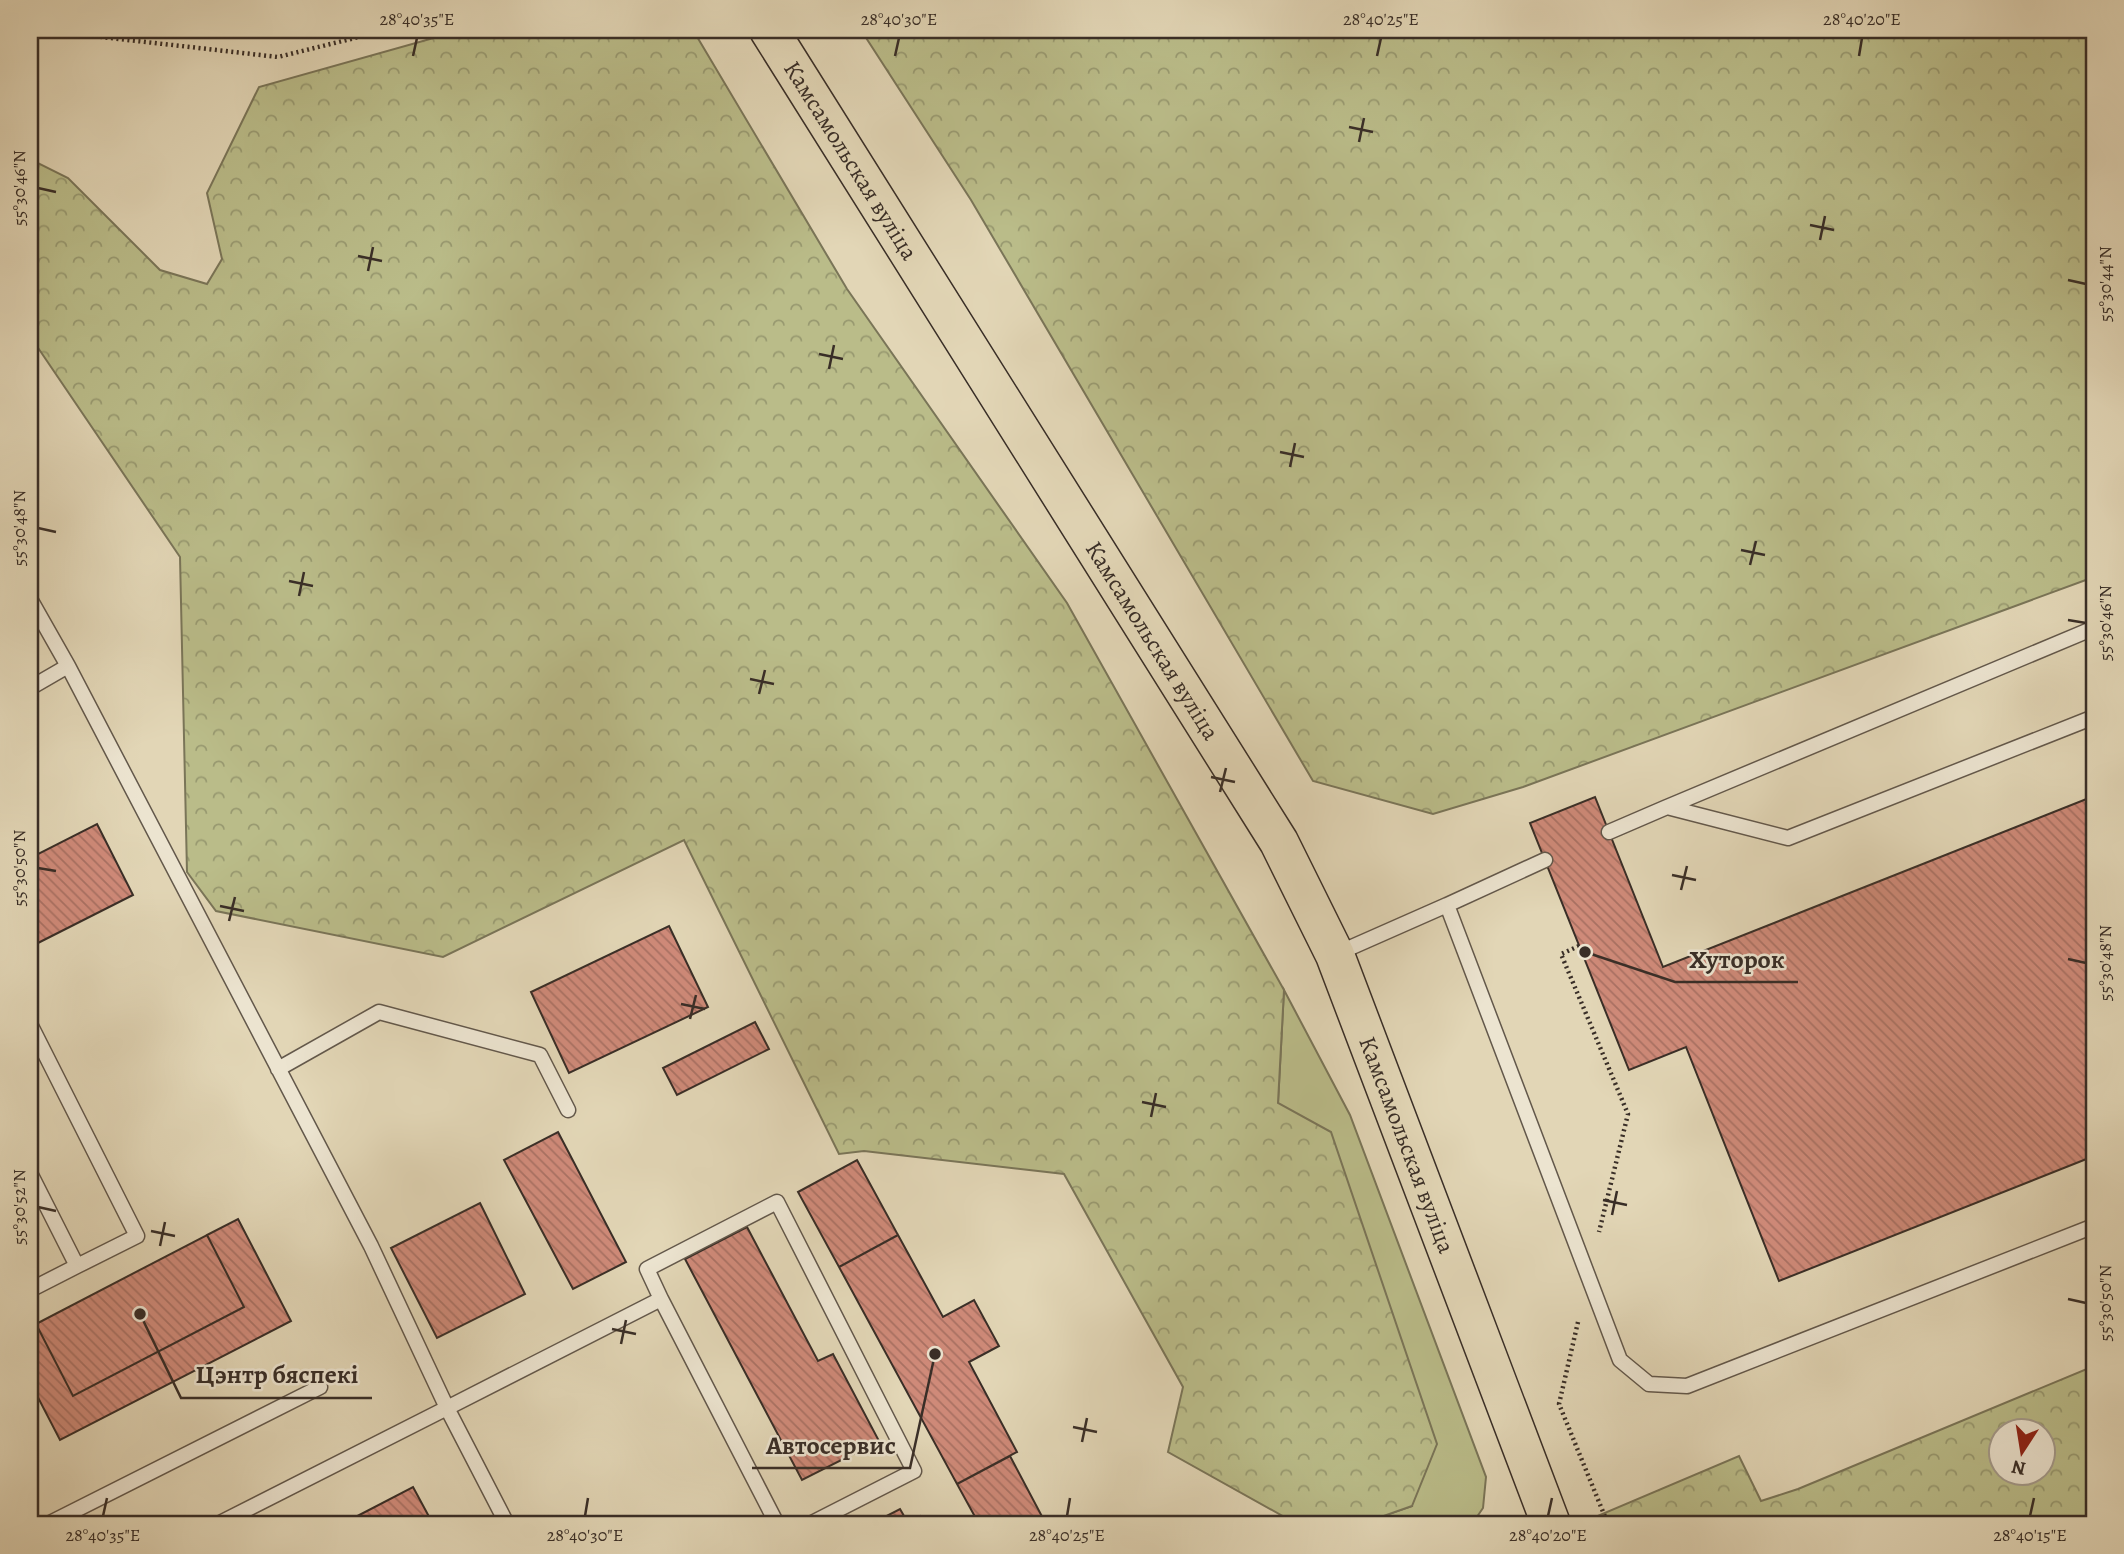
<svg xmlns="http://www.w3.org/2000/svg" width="2124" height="1554" font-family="Alegreya,serif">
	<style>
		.green { fill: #babc89; stroke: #7a7558; stroke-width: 2 }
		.forest { fill: url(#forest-crowns); stroke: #7a7558; stroke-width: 2; fill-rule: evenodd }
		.building { fill: url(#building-back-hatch); stroke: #392e27; stroke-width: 2 }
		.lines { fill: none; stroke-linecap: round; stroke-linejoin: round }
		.service-casing { stroke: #63584b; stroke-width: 17 }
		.primary-casing { stroke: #392e27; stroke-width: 41 }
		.path { stroke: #392e27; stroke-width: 4.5; stroke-dasharray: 2 3.5; stroke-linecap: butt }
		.service { stroke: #ece4d0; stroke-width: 14 }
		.primary { stroke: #e2d6b6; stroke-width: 38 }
		.ticks { fill: none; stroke: #392e27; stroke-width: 2.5 }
		.labels { text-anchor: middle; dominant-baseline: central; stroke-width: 5; stroke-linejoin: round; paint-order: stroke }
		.street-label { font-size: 24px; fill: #392e27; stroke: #ece4d0 }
		.leader { fill: none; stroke: #392e27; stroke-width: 2.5 }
		.callout-dot { fill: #392e27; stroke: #ece4d0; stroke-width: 2.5 }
		.callout-label { font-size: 26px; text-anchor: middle; font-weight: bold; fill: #392e27; stroke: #ece4d0; stroke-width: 5; stroke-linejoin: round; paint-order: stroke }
		.neatline { fill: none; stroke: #392e27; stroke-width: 2.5 }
		.ticks-label { font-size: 18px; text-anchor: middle; fill: #392e27 }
	</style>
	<defs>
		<pattern id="forest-crowns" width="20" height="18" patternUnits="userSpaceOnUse" patternTransform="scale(1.75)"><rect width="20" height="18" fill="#babc89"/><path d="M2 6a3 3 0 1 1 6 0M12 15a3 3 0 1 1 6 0" fill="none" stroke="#989970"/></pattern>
		<pattern id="building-back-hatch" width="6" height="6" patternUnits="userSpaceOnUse" patternTransform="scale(1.75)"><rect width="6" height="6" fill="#cf8a79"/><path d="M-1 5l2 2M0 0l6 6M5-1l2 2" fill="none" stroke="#a97163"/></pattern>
	</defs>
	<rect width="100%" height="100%" fill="#e2d6b6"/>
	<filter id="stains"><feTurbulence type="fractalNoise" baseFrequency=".00286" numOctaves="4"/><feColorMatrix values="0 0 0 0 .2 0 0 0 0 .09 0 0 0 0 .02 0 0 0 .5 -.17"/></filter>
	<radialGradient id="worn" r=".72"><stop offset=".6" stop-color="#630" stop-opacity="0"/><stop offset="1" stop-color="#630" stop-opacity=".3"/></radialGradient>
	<path class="green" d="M1284 990 1350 1115 1486 1477 1483 1508 1472 1524H1378L1374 1519 1412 1506 1278 1104Z"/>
	<path class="forest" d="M462 30H693L847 289 1067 603 1284 990 1278 1103 1331 1132 1437 1444 1412 1506 1361 1524H1297L1168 1452 1183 1387 1064 1174 864 1151 839 1154 684 840 443 957 216 911 187 872 180 557 30 336V159L68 178 160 270 207 284 222 259 207 193 259 87Z
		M861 30H2094V577L1523 787 1433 814 1313 781 971 200Z
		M2094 1366V1524H1589L1588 1520 1739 1456 1761 1501 1798 1489ZM2002 1432H2044V1474H2002Z"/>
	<path class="building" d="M2094 796V1156L1779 1281 1686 1047 1629 1070 1530 823 1595 797 1663 967Z
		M97 824 133 895 30 947V858Z
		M669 926 708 1007 569 1073 531 992Z
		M755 1022 769 1049 677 1095 663 1068Z
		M558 1132 626 1262 573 1289 504 1160Z
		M857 1160 898 1235 839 1267 798 1192Z
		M480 1203 525 1294 437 1338 391 1248Z
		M238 1219 291 1321 60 1440 30 1382V1327L36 1324 73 1396 244 1307 207 1235Z
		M747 1227 818 1361 833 1354 879 1441 802 1480 685 1259Z
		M207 1235 244 1307 73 1396 36 1324Z
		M898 1235 943 1317 974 1300 999 1346 969 1362 1017 1452 957 1484 839 1267Z
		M1010 1456 1046 1524H979L957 1484Z
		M413 1487 433 1524H342Z
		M900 1509 908 1523 920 1516 925 1524H871Z"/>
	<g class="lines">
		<defs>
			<path id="service" d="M30 599 68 666 371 1246 447 1408 218 1524
				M30 688 68 666
				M1667 807 2094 628
				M1609 832 1667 807 1788 838 2094 717
				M1545 860 1447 905 1620 1360 1649 1384 1687 1386 2094 1226
				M1336 954 1447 905
				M30 1024 137 1236 77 1266
				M278 1069 379 1012 540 1055 568 1110
				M30 1173 77 1266 30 1290
				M661 1299 647 1269 777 1202 914 1471 810 1524
				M48 1524 320 1387
				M507 1524 447 1408 661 1299 777 1524"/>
			<g id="primary">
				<path id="s1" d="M769 30 1279 842 1335 955 1551 1524"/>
			</g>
		</defs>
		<use href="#service" class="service-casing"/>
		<use href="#primary" class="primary-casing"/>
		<path class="path" d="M40 30 278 57 387 30
			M1579 946 1561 954 1628 1114 1599 1232
			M1578 1322 1559 1404 1608 1524"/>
		<use href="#service" class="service"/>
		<use href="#primary" class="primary"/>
	</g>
	<path class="ticks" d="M413 56 417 38M895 56 899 38M1377 56 1381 38M1859 56 1862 38M1349 127 1373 132M1359 142 1364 118M38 188 56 192M1810 225 1834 230M1820 240 1825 216M358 256 382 261M368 271 373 247M2068 280 2086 284M819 354 843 359M829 369 834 345M1280 452 1304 457M1290 467 1295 443M38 528 56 532M1741 550 1765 555M1750 565 1756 541M289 581 313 586M299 596 304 572M2068 620 2086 623M750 679 774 684M759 694 765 670M1211 777 1235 782M1220 792 1226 768M38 868 56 871M1672 875 1696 880M1681 890 1687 866M220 906 244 911M229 921 235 897M2068 959 2086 963M681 1004 705 1009M690 1019 696 995M1142 1102 1166 1107M1151 1117 1156 1093M1603 1200 1627 1205M38 1207 56 1211M1612 1215 1617 1191M151 1231 175 1236M160 1246 165 1222M2068 1299 2086 1303M612 1329 636 1334M621 1344 626 1320M1073 1427 1097 1432M1082 1442 1087 1418M103 1516 107 1498M585 1516 588 1498M1067 1516 1070 1498M1548 1516 1552 1498M2030 1516 2034 1498"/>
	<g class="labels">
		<g class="street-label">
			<text stroke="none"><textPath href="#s1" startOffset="154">Камсамольская вуліца</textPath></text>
			<text stroke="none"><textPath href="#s1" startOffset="721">Камсамольская вуліца</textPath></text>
			<text stroke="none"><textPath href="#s1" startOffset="1288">Камсамольская вуліца</textPath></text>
		</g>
	</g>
	<path class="leader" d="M1585 952L1675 982H1798M140 1314L181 1398H372M935 1354L910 1468H752"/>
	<g class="callout-dot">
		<circle cx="1585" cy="952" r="7"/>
		<circle cx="140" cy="1314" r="7"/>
		<circle cx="935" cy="1354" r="7"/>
	</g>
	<g class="callout-label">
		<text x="1737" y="968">Хуторок</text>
		<text x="277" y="1383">Цэнтр бяспекі</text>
		<text x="831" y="1454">Автосервис</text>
	</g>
	<rect width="2124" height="1554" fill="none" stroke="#e2d6b6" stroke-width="77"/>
	<g transform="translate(2022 1452) rotate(192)"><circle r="33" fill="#ece4d0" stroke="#a49b8c" stroke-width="2"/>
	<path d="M0-5L12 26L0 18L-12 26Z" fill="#8f2418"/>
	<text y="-10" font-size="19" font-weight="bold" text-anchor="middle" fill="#392e27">N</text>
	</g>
	<rect x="38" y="38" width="2048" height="1478" class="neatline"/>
	<g class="ticks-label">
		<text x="417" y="25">28°40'35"E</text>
		<text x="899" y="25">28°40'30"E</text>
		<text x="1381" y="25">28°40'25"E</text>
		<text x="1862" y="25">28°40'20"E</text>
		<text transform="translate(19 188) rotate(-90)" y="6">55°30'46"N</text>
		<text transform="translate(2105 284) rotate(-90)" y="6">55°30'44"N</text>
		<text transform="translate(19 528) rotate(-90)" y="6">55°30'48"N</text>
		<text transform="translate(2105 623) rotate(-90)" y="6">55°30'46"N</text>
		<text transform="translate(19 868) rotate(-90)" y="6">55°30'50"N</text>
		<text transform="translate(2105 963) rotate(-90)" y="6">55°30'48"N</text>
		<text transform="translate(19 1207) rotate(-90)" y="6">55°30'52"N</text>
		<text transform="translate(2105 1303) rotate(-90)" y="6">55°30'50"N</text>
		<text x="103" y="1541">28°40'35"E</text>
		<text x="585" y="1541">28°40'30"E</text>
		<text x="1067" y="1541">28°40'25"E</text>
		<text x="1548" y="1541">28°40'20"E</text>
		<text x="2030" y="1541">28°40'15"E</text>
	</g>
	<rect width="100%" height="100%" filter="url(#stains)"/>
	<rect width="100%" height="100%" fill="url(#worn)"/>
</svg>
